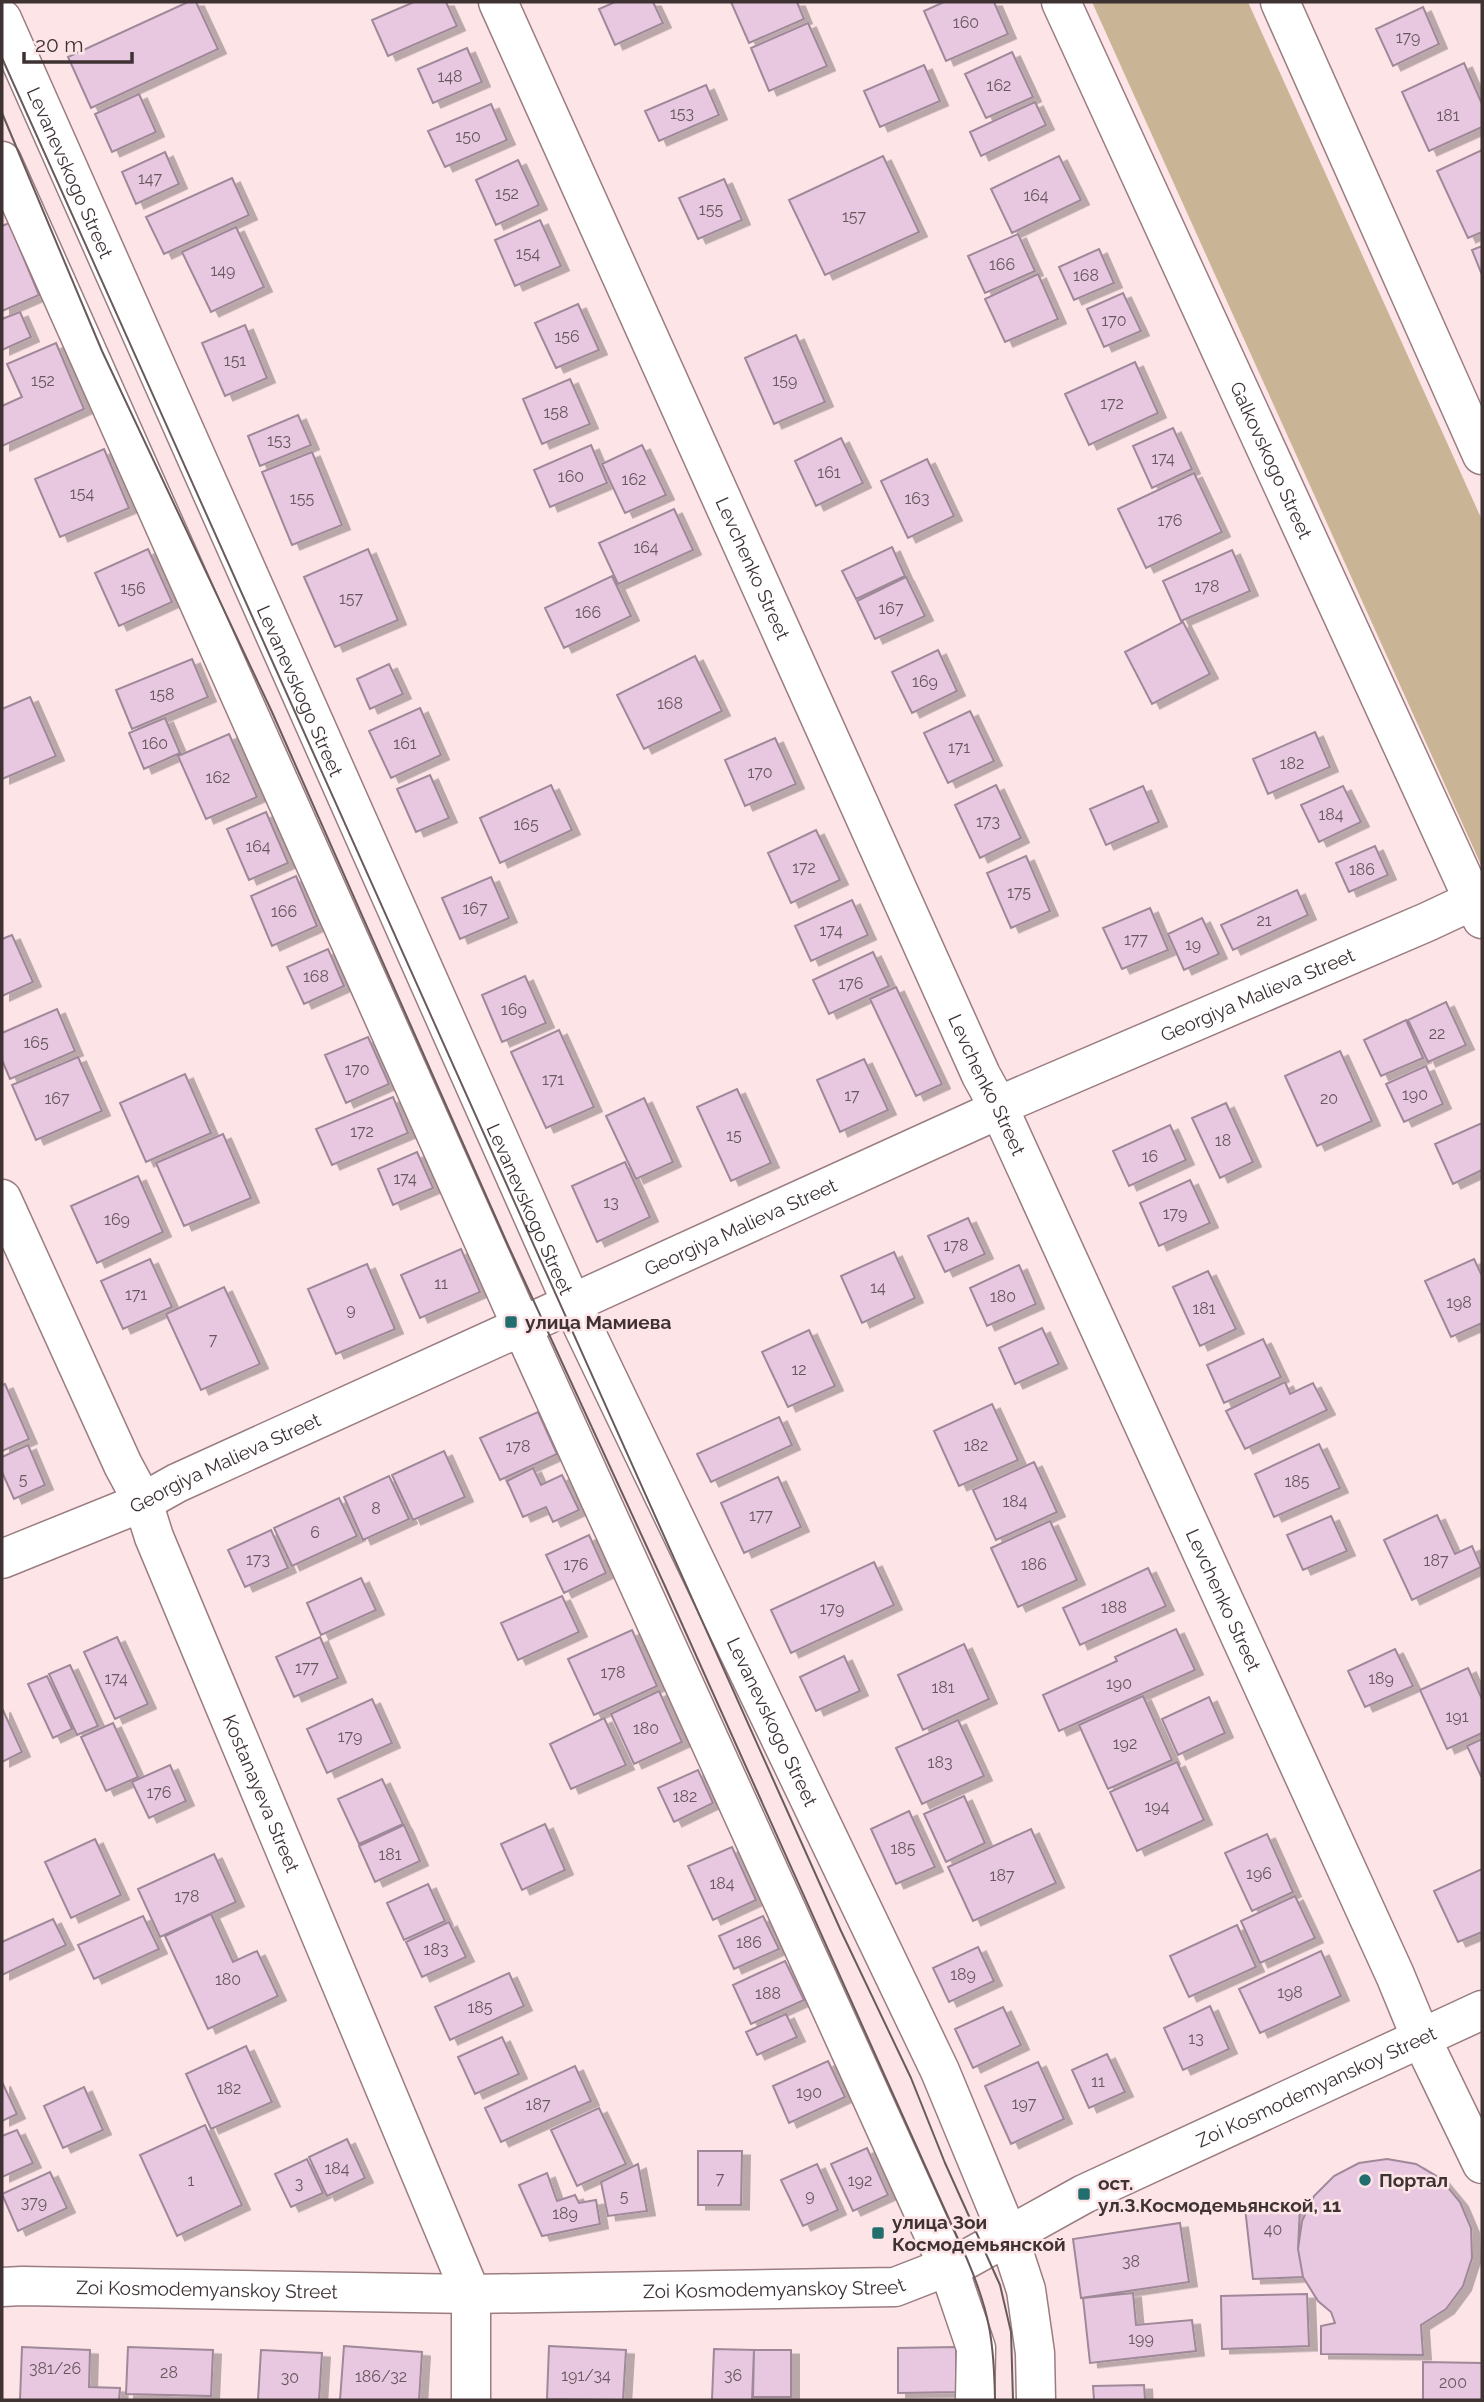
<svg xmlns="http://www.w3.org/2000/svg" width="1484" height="2402" font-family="Raleway,sans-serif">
  <defs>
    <filter id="shadow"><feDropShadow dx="8" dy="4.5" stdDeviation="0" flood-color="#0004"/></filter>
  </defs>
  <rect width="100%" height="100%" fill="#fde4e7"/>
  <!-- forest -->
  <path fill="#c9b596" d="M1092 2H1248L1482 520V867Z"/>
  <!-- building -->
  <path fill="#e8c8e1" stroke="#9f8999" stroke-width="2" filter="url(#shadow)" d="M188 2H196L218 49 91 108 68 57Z
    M414 2H446L457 26 388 56 372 20Z
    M615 2H653L663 23 615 45 599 9Z
    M731 2H797L804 19 749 43Z
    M944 2H994L1008 34 946 61 924 11Z
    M1423 7 1439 44 1393 66 1376 29Z
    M808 23 827 66 769 91 751 48Z
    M467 48 482 82 433 103 418 69Z
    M1012 52 1033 97 986 118 965 74Z
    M1464 63 1482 104V127L1429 151 1402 92Z
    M924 65 940 101 880 127 864 91Z
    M706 85 719 115 659 141 645 111Z
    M139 94 156 132 112 152 95 114Z
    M1035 102 1046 125 981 156 970 132Z
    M491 104 507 140 445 167 428 131Z
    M1482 150V232L1468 238 1437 171Z
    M165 152 179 184 136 204 122 172Z
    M883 156 919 232 825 275 789 200Z
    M1059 156 1081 200 1012 233 991 189Z
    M518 160 539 205 496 225 476 180Z
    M232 178 249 215 164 254 146 217Z
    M724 179 742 220 698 239 679 198Z
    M540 220 561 266 515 286 495 240Z
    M9 223 39 295 2 311V226Z
    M236 227 264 287 211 312 182 252Z
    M1018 234 1035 271 985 293 968 256Z
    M1482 246V275L1472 250Z
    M1099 249 1114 283 1074 300 1059 267Z
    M1038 274 1058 319 1005 342 985 299Z
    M1123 293 1141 331 1104 347 1087 309Z
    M578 304 599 350 556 368 535 323Z
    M20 312 31 337 2 350V319Z
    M245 325 267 378 225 396 202 343Z
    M796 335 825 402 774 424 745 358Z
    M56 343 84 409 2 446V406L22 397 7 364Z
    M1135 362 1158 413 1089 445 1065 394Z
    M570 379 590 424 542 444 523 399Z
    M298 415 311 445 260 466 248 436Z
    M1173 428 1192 469 1152 488 1133 446Z
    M841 438 863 483 816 506 795 461Z
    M591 445 607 483 550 507 534 470Z
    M642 445 666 495 625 513 602 464Z
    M104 449 129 508 60 537 35 479Z
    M312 452 342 525 292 545 262 472Z
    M927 459 954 516 908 538 881 481Z
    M1194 473 1222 532 1146 568 1118 509Z
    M674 509 693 550 618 584 599 543Z
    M892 547 905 576 856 599 842 571Z
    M148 549 172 602 119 626 95 573Z
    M368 549 398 620 335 647 304 577Z
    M1232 550 1250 591 1181 621 1163 581Z
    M612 576 631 616 564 648 545 608Z
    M906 577 925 616 875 639 857 601Z
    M1183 622 1210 674 1152 704 1125 652Z
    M938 650 957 691 912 713 892 672Z
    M695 656 722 711 644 749 617 695Z
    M192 659 208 697 132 729 116 690Z
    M389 664 403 694 370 709 357 679Z
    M30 697 56 756 2 779V709Z
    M420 708 441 755 391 778 369 731Z
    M970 711 994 761 948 783 924 733Z
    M165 718 180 753 144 769 129 733Z
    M1315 732 1330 767 1268 794 1253 759Z
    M229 734 257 797 206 819 178 756Z
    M775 738 796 784 745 806 725 760Z
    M430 775 449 818 416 832 397 789Z
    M551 785 572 830 500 863 480 818Z
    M996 785 1021 838 980 858 955 805Z
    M1143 786 1159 822 1106 845 1090 809Z
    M1343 786 1361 822 1319 842 1301 805Z
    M266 812 288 863 249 880 227 829Z
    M816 830 840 880 791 903 768 853Z
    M1375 846 1388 875 1349 892 1336 863Z
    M1026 856 1050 911 1011 928 987 873Z
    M296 876 317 926 272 946 251 896Z
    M491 877 509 918 460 939 442 898Z
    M1297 890 1308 915 1233 950 1221 925Z
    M852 900 868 935 811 961 795 926Z
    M1150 908 1168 950 1122 969 1103 928Z
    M1202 918 1219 954 1184 970 1168 934Z
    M12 935 33 982 2 996V939Z
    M328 949 344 986 304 1004 287 967Z
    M873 952 889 986 829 1014 813 980Z
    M525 976 546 1023 502 1042 482 995Z
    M896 987 942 1084 916 1096 870 999Z
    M1446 1002 1466 1045 1428 1062 1408 1020Z
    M57 1009 75 1051 10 1079 2 1060V1033Z
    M1406 1020 1423 1058 1381 1076 1364 1040Z
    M559 1030 594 1107 546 1128 511 1052Z
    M368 1037 389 1084 346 1103 325 1055Z
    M1340 1051 1372 1121 1317 1146 1285 1076Z
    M78 1057 102 1111 36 1140 12 1085Z
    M864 1059 888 1110 840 1132 817 1080Z
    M1426 1066 1443 1104 1404 1122 1386 1084Z
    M185 1074 211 1133 146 1162 120 1103Z
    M737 1089 771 1163 731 1181 697 1107Z
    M393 1097 408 1133 332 1165 316 1129Z
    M644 1098 673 1162 636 1179 606 1116Z
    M1226 1103 1253 1162 1220 1178 1192 1118Z
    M1482 1123V1170L1453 1184 1435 1144Z
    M1170 1125 1186 1160 1129 1186 1113 1151Z
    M223 1134 251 1198 184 1226 156 1163Z
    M417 1152 433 1188 393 1205 378 1169Z
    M625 1162 650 1217 597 1242 572 1186Z
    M138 1176 163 1232 97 1263 71 1206Z
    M1190 1180 1210 1223 1159 1246 1140 1203Z
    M968 1218 985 1254 945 1272 928 1236Z
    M461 1249 480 1292 420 1318 401 1275Z
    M894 1252 915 1298 862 1323 841 1276Z
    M150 1259 172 1307 123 1329 101 1281Z
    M1474 1259 1482 1276V1323L1451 1337 1425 1281Z
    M367 1264 395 1329 336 1354 308 1289Z
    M1019 1265 1036 1304 987 1326 970 1288Z
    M1208 1271 1236 1329 1200 1346 1173 1287Z
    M224 1287 260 1364 201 1390 166 1314Z
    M1042 1328 1059 1364 1015 1384 999 1348Z
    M809 1330 835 1386 788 1407 762 1352Z
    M1263 1339 1281 1377 1224 1403 1207 1365Z
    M1285 1382 1290 1394 1313 1383 1327 1410 1245 1449 1226 1411Z
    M5 1384 29 1439 2 1451V1385Z
    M992 1404 1018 1460 959 1486 934 1431Z
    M538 1412 557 1454 500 1480 480 1438Z
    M779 1417 792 1445 711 1482 697 1454Z
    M1319 1444 1340 1488 1274 1517 1255 1474Z
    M28 1445 45 1485 14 1499 2 1472V1457Z
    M444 1451 465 1497 413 1520 392 1475Z
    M1034 1462 1057 1512 996 1540 973 1490Z
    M533 1468 541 1485 562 1475 579 1510 553 1522 546 1507 523 1517 507 1481Z
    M389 1476 409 1519 363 1540 344 1497Z
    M778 1477 801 1527 744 1553 721 1503Z
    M339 1498 357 1536 292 1566 274 1528Z
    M1437 1515 1455 1554 1472 1546 1481 1567 1412 1600 1384 1540Z
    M1331 1516 1347 1551 1303 1570 1287 1535Z
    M1050 1521 1077 1580 1018 1607 991 1548Z
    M271 1530 288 1568 245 1587 228 1550Z
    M589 1535 606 1573 564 1593 546 1555Z
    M874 1562 894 1605 791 1653 771 1610Z
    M1148 1568 1166 1606 1080 1645 1063 1608Z
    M361 1578 376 1610 321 1635 307 1603Z
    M562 1596 579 1632 518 1660 501 1623Z
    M1176 1629 1195 1670 1059 1731 1043 1695 1117 1661 1115 1657Z
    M632 1630 657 1686 594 1715 568 1659Z
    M117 1637 148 1704 115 1719 84 1652Z
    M320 1637 338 1678 294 1697 276 1657Z
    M964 1644 989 1699 923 1730 898 1675Z
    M1395 1649 1413 1686 1365 1707 1348 1671Z
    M844 1656 860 1691 816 1711 800 1677Z
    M70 1665 98 1726 77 1735 49 1674Z
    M1468 1668 1482 1699V1733L1447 1749 1420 1690Z
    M47 1676 72 1729 53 1738 28 1684Z
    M659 1691 682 1742 634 1764 611 1714Z
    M1143 1696 1172 1760 1108 1789 1079 1725Z
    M1209 1697 1225 1733 1178 1755 1162 1719Z
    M372 1699 392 1743 327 1773 307 1729Z
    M2 1708 22 1752 2 1762Z
    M604 1718 626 1765 571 1789 550 1744Z
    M958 1720 984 1776 922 1804 896 1748Z
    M113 1723 138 1777 106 1791 81 1737Z
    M1482 1739V1776H1481L1467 1746Z
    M1177 1762 1204 1820 1137 1851 1110 1792Z
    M170 1765 186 1801 149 1818 132 1782Z
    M698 1770 713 1803 674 1822 658 1788Z
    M382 1779 403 1824 359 1844 338 1799Z
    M964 1796 985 1843 946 1862 924 1814Z
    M909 1811 935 1867 896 1884 871 1829Z
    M545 1824 565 1870 522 1890 501 1844Z
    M404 1825 420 1861 375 1882 359 1846Z
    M1031 1829 1056 1883 973 1921 948 1867Z
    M1267 1834 1293 1892 1252 1911 1225 1853Z
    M95 1839 121 1895 71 1918 45 1862Z
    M732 1847 756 1900 713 1920 688 1866Z
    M214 1854 236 1902 160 1937 138 1889Z
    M1482 1869V1932L1458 1942 1434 1891Z
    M428 1884 445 1921 404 1940 387 1903Z
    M1295 1896 1315 1938 1260 1963 1241 1921Z
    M211 1914 233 1962 257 1951 278 1996 208 2029 165 1936Z
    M143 1916 159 1949 94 1979 78 1945Z
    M763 1916 779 1949 734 1969 719 1936Z
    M53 1919 66 1945 2 1975V1942Z
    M449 1922 466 1957 422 1977 406 1942Z
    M1237 1925 1256 1967 1189 1997 1170 1956Z
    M978 1947 994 1981 949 2002 933 1968Z
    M1321 1951 1341 1996 1260 2033 1239 1989Z
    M785 1961 804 2000 751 2024 733 1985Z
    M509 1973 524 2006 450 2040 435 2007Z
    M1210 2006 1229 2049 1183 2070 1164 2028Z
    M1003 2007 1021 2045 973 2068 955 2029Z
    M786 2014 797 2037 757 2055 746 2032Z
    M502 2037 519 2074 475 2094 458 2057Z
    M246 2046 272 2102 211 2129 186 2074Z
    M1107 2054 1125 2092 1089 2108 1072 2070Z
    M828 2061 845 2097 789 2123 773 2086Z
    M1038 2062 1064 2119 1011 2144 985 2086Z
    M575 2066 591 2101 501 2142 485 2108Z
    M2 2082 17 2114 2 2121Z
    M84 2087 103 2130 63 2148 44 2106Z
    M599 2108 626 2164 577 2186 551 2130Z
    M205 2125 242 2205 177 2236 140 2155Z
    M17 2130 33 2163 2 2177V2136Z
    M347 2139 365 2178 327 2196 309 2157Z
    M867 2148 888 2195 853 2211 831 2164Z
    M698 2151H742L741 2205H698Z
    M307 2159 323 2193 291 2207 275 2174Z
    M1387 2159 1416 2164 1441 2179 1460 2202 1471 2228 1472 2258 1463 2286 1446 2309 1421 2325 1423 2355 1321 2354V2326L1335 2323 1331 2312 1318 2301 1303 2277 1298 2249 1302 2221 1314 2196 1334 2176 1359 2163Z
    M638 2164 647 2211 608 2216 601 2182Z
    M817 2164 838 2210 803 2226 781 2180Z
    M50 2172 67 2208 18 2231 2 2194Z
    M547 2173 557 2201 575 2195 579 2203 596 2200 600 2224 542 2236 519 2185Z
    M1300 2207 1298 2249 1303 2277 1253 2279 1245 2208Z
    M1180 2223 1189 2282 1081 2298 1073 2239Z
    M1133 2293 1136 2325 1192 2320 1196 2351 1090 2363 1083 2298Z
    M1307 2294 1309 2346 1222 2349 1221 2296Z
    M344 2346 422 2352 419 2400H340Z
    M549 2346 626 2350 623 2400 547 2399Z
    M22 2347 90 2350 89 2387 120 2388 119 2400H20Z
    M128 2347 213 2350 211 2396 126 2394Z
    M956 2347 957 2392 898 2393V2348Z
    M714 2349 754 2350 752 2400H712Z
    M261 2350 322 2353 319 2400H258Z
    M754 2350H791V2397H753Z
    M1423 2362 1482 2363V2400H1423Z
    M1144 2385 1145 2400H1094L1093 2386Z"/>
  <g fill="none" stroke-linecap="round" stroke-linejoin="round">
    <defs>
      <g id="street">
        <path id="s1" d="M498 2 981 1075 998 1106 1395 1975 1421 2038 1482 2164"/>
        <path id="s2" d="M1061 2 1482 919"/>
        <path d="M1280 2 1482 455"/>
        <path id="s3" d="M2 19 572 1304 940 2071 1008 2235 1026 2290 1035 2353 1036 2400"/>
        <path d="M2 161 521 1325 948 2266 976 2348 975 2400"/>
        <path id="s4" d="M2 1199 123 1465 143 1502 154 1537 471 2294V2400"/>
        <path id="s5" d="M2 1559 143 1502 177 1483 982 1117 998 1106 1427 922 1474 900 1482 899"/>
      </g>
      <g id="secondary">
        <path id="s6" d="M2 2287 22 2286 471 2294 895 2287 967 2259 1084 2194 1482 2010"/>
      </g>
    </defs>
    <!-- street casing -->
    <use href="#street" stroke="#9a7d81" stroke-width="41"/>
    <!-- secondary casing -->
    <use href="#secondary" stroke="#9a7d81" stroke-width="41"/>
    <!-- street -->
    <use href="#street" stroke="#fff" stroke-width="38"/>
    <!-- secondary -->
    <use href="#secondary" stroke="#fff" stroke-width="38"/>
    <!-- tram -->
    <path stroke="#695a5b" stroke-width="2" d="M2 58 841 1931 911 2078 945 2163 1000 2285 1011 2332 1013 2400
      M2 113 102 351 272 712 507 1243 664 1584 967 2259C990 2313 994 2342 995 2400"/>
  </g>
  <!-- markers -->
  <g fill="#226d6e" stroke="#fde4e7" stroke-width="2.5">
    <rect x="504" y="1315" width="14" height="14" rx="3.5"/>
    <circle cx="1365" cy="2180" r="7"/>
    <rect x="1077" y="2187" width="14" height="14" rx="3.5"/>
    <rect x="871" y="2226" width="14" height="14" rx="3.5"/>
  </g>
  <g text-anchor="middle" stroke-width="5" stroke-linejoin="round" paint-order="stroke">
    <!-- number labels -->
    <g font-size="16" fill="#68585e">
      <text x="966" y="28">160</text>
      <text x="1408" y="43">179</text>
      <text x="450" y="82">148</text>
      <text x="999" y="91">162</text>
      <text x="682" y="119">153</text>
      <text x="1448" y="121">181</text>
      <text x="468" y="142">150</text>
      <text x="150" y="184">147</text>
      <text x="507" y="199">152</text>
      <text x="1036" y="201">164</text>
      <text x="711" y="215">155</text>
      <text x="854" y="222">157</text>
      <text x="528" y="259">154</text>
      <text x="1002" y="270">166</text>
      <text x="223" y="276">149</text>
      <text x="1086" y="281">168</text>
      <text x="1114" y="326">170</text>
      <text x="567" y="342">156</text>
      <text x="235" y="366">151</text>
      <text x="43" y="386">152</text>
      <text x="785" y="386">159</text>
      <text x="1112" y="409">172</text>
      <text x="556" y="418">158</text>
      <text x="279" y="446">153</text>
      <text x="1163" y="464">174</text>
      <text x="829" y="478">161</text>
      <text x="571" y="482">160</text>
      <text x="634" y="485">162</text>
      <text x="82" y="499">154</text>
      <text x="302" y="504">155</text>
      <text x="917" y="504">163</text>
      <text x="1170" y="526">176</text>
      <text x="646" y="553">164</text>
      <text x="1207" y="592">178</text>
      <text x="133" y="594">156</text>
      <text x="351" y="604">157</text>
      <text x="891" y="614">167</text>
      <text x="588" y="618">166</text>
      <text x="925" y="687">169</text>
      <text x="162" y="700">158</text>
      <text x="670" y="709">168</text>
      <text x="155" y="749">160</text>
      <text x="405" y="749">161</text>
      <text x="959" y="753">171</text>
      <text x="1292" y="769">182</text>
      <text x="760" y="778">170</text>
      <text x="218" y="783">162</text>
      <text x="1331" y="820">184</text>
      <text x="988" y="827">173</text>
      <text x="526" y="830">165</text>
      <text x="258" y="852">164</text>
      <text x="804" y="873">172</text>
      <text x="1362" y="875">186</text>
      <text x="1019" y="898">175</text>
      <text x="475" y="914">167</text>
      <text x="284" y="917">166</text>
      <text x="1264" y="926">21</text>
      <text x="831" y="936">174</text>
      <text x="1136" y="945">177</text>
      <text x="1193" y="950">19</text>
      <text x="316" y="982">168</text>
      <text x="851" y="989">176</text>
      <text x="514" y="1015">169</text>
      <text x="1437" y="1039">22</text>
      <text x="36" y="1048">165</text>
      <text x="357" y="1075">170</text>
      <text x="553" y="1085">171</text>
      <text x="1415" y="1100">190</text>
      <text x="852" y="1101">17</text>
      <text x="57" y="1104">167</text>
      <text x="1329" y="1104">20</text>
      <text x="362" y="1137">172</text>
      <text x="734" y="1141">15</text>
      <text x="1223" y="1146">18</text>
      <text x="1150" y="1162">16</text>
      <text x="405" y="1184">174</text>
      <text x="611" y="1208">13</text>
      <text x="1175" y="1219">179</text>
      <text x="117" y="1225">169</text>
      <text x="956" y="1251">178</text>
      <text x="441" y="1289">11</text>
      <text x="878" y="1293">14</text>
      <text x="136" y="1300">171</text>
      <text x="1003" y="1302">180</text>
      <text x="1459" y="1308">198</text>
      <text x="1204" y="1314">181</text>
      <text x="351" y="1315">9</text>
      <text x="213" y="1345">7</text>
      <text x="799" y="1375">12</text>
      <text x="976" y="1451">182</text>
      <text x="518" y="1452">178</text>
      <text x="23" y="1485">5</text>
      <text x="1297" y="1487">185</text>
      <text x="1015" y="1507">184</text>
      <text x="376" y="1514">8</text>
      <text x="761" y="1521">177</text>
      <text x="315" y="1538">6</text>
      <text x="258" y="1565">173</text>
      <text x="1436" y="1566">187</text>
      <text x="576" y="1570">176</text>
      <text x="1034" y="1570">186</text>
      <text x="1114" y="1613">188</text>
      <text x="832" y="1614">179</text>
      <text x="307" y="1673">177</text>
      <text x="613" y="1678">178</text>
      <text x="116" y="1684">174</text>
      <text x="1381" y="1684">189</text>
      <text x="1119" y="1689">190</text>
      <text x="943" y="1693">181</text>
      <text x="1457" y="1722">191</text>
      <text x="646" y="1734">180</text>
      <text x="350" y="1742">179</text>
      <text x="1125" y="1749">192</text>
      <text x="940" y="1768">183</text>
      <text x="159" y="1798">176</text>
      <text x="685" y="1802">182</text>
      <text x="1157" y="1812">194</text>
      <text x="903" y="1854">185</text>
      <text x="390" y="1860">181</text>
      <text x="1259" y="1879">196</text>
      <text x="1002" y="1881">187</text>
      <text x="722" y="1889">184</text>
      <text x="187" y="1902">178</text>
      <text x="749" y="1948">186</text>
      <text x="436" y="1955">183</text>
      <text x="963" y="1980">189</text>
      <text x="228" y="1985">180</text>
      <text x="1290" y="1998">198</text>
      <text x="768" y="1999">188</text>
      <text x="480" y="2013">185</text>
      <text x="1196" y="2044">13</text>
      <text x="1098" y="2087">11</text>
      <text x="229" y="2094">182</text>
      <text x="809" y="2098">190</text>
      <text x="1024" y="2109">197</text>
      <text x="538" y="2110">187</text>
      <text x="337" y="2174">184</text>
      <text x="720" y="2184">7</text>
      <text x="191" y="2186">1</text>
      <text x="860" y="2186">192</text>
      <text x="299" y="2189">3</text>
      <text x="810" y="2201">9</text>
      <text x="624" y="2202">5</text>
      <text x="34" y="2208">379</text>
      <text x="565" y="2219">189</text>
      <text x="1273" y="2235">40</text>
      <text x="1131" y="2267">38</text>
      <text x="1141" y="2344">199</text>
      <text x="55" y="2374">381/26</text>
      <text x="169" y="2378">28</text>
      <text x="586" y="2381">191/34</text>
      <text x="733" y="2381">36</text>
      <text x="381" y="2382">186/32</text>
      <text x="290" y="2383">30</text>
      <text x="1453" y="2388">200</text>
    </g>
    <!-- street labels -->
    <g font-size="19" fill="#3e3233" stroke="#fde4e7">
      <text dy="7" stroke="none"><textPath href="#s3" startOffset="168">Levanevskogo Street</textPath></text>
      <text dy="7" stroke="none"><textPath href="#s2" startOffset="504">Galkovskogo Street</textPath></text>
      <text dy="7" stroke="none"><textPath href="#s1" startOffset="621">Levchenko Street</textPath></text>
      <text dy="7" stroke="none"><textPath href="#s3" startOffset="735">Levanevskogo Street</textPath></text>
      <text dy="7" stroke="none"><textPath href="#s5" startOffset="1377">Georgiya Malieva Street</textPath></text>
      <text dy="7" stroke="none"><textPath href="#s1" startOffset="1188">Levchenko Street</textPath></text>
      <text dy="7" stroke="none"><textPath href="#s3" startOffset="1302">Levanevskogo Street</textPath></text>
      <text dy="7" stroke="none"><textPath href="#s5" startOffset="810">Georgiya Malieva Street</textPath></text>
      <text dy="7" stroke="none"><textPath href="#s5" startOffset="243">Georgiya Malieva Street</textPath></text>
      <text dy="7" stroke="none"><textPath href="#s1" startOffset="1755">Levchenko Street</textPath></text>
      <text dy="7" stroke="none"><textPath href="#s3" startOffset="1869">Levanevskogo Street</textPath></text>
      <text dy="7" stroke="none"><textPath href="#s4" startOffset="649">Kostanayeva Street</textPath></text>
      <text dy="7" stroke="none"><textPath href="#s6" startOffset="1360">Zoi Kosmodemyanskoy Street</textPath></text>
      <text dy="7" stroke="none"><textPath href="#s6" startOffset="772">Zoi Kosmodemyanskoy Street</textPath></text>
      <text dy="7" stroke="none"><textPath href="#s6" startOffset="205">Zoi Kosmodemyanskoy Street</textPath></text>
    </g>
    <!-- poi labels -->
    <g font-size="19" font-weight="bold" fill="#3e3233" stroke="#fde4e7" text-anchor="start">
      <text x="525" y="1329">улица Мамиева</text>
      <text x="1379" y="2187">Портал</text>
      <text x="1098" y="2190">ост.<tspan x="1098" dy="22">ул.З.Космодемьянской, 11</tspan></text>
      <text x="892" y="2229">улица Зои<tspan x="892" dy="22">Космодемьянской</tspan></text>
    </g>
  </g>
  <!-- border -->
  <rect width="1484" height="2402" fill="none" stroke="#3e3233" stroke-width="7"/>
  <!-- scale -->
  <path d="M24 52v10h108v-10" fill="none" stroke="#3e3233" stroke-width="3.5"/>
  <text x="35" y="52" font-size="21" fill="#3e3233" stroke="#fde4e7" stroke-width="5" paint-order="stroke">20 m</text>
</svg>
